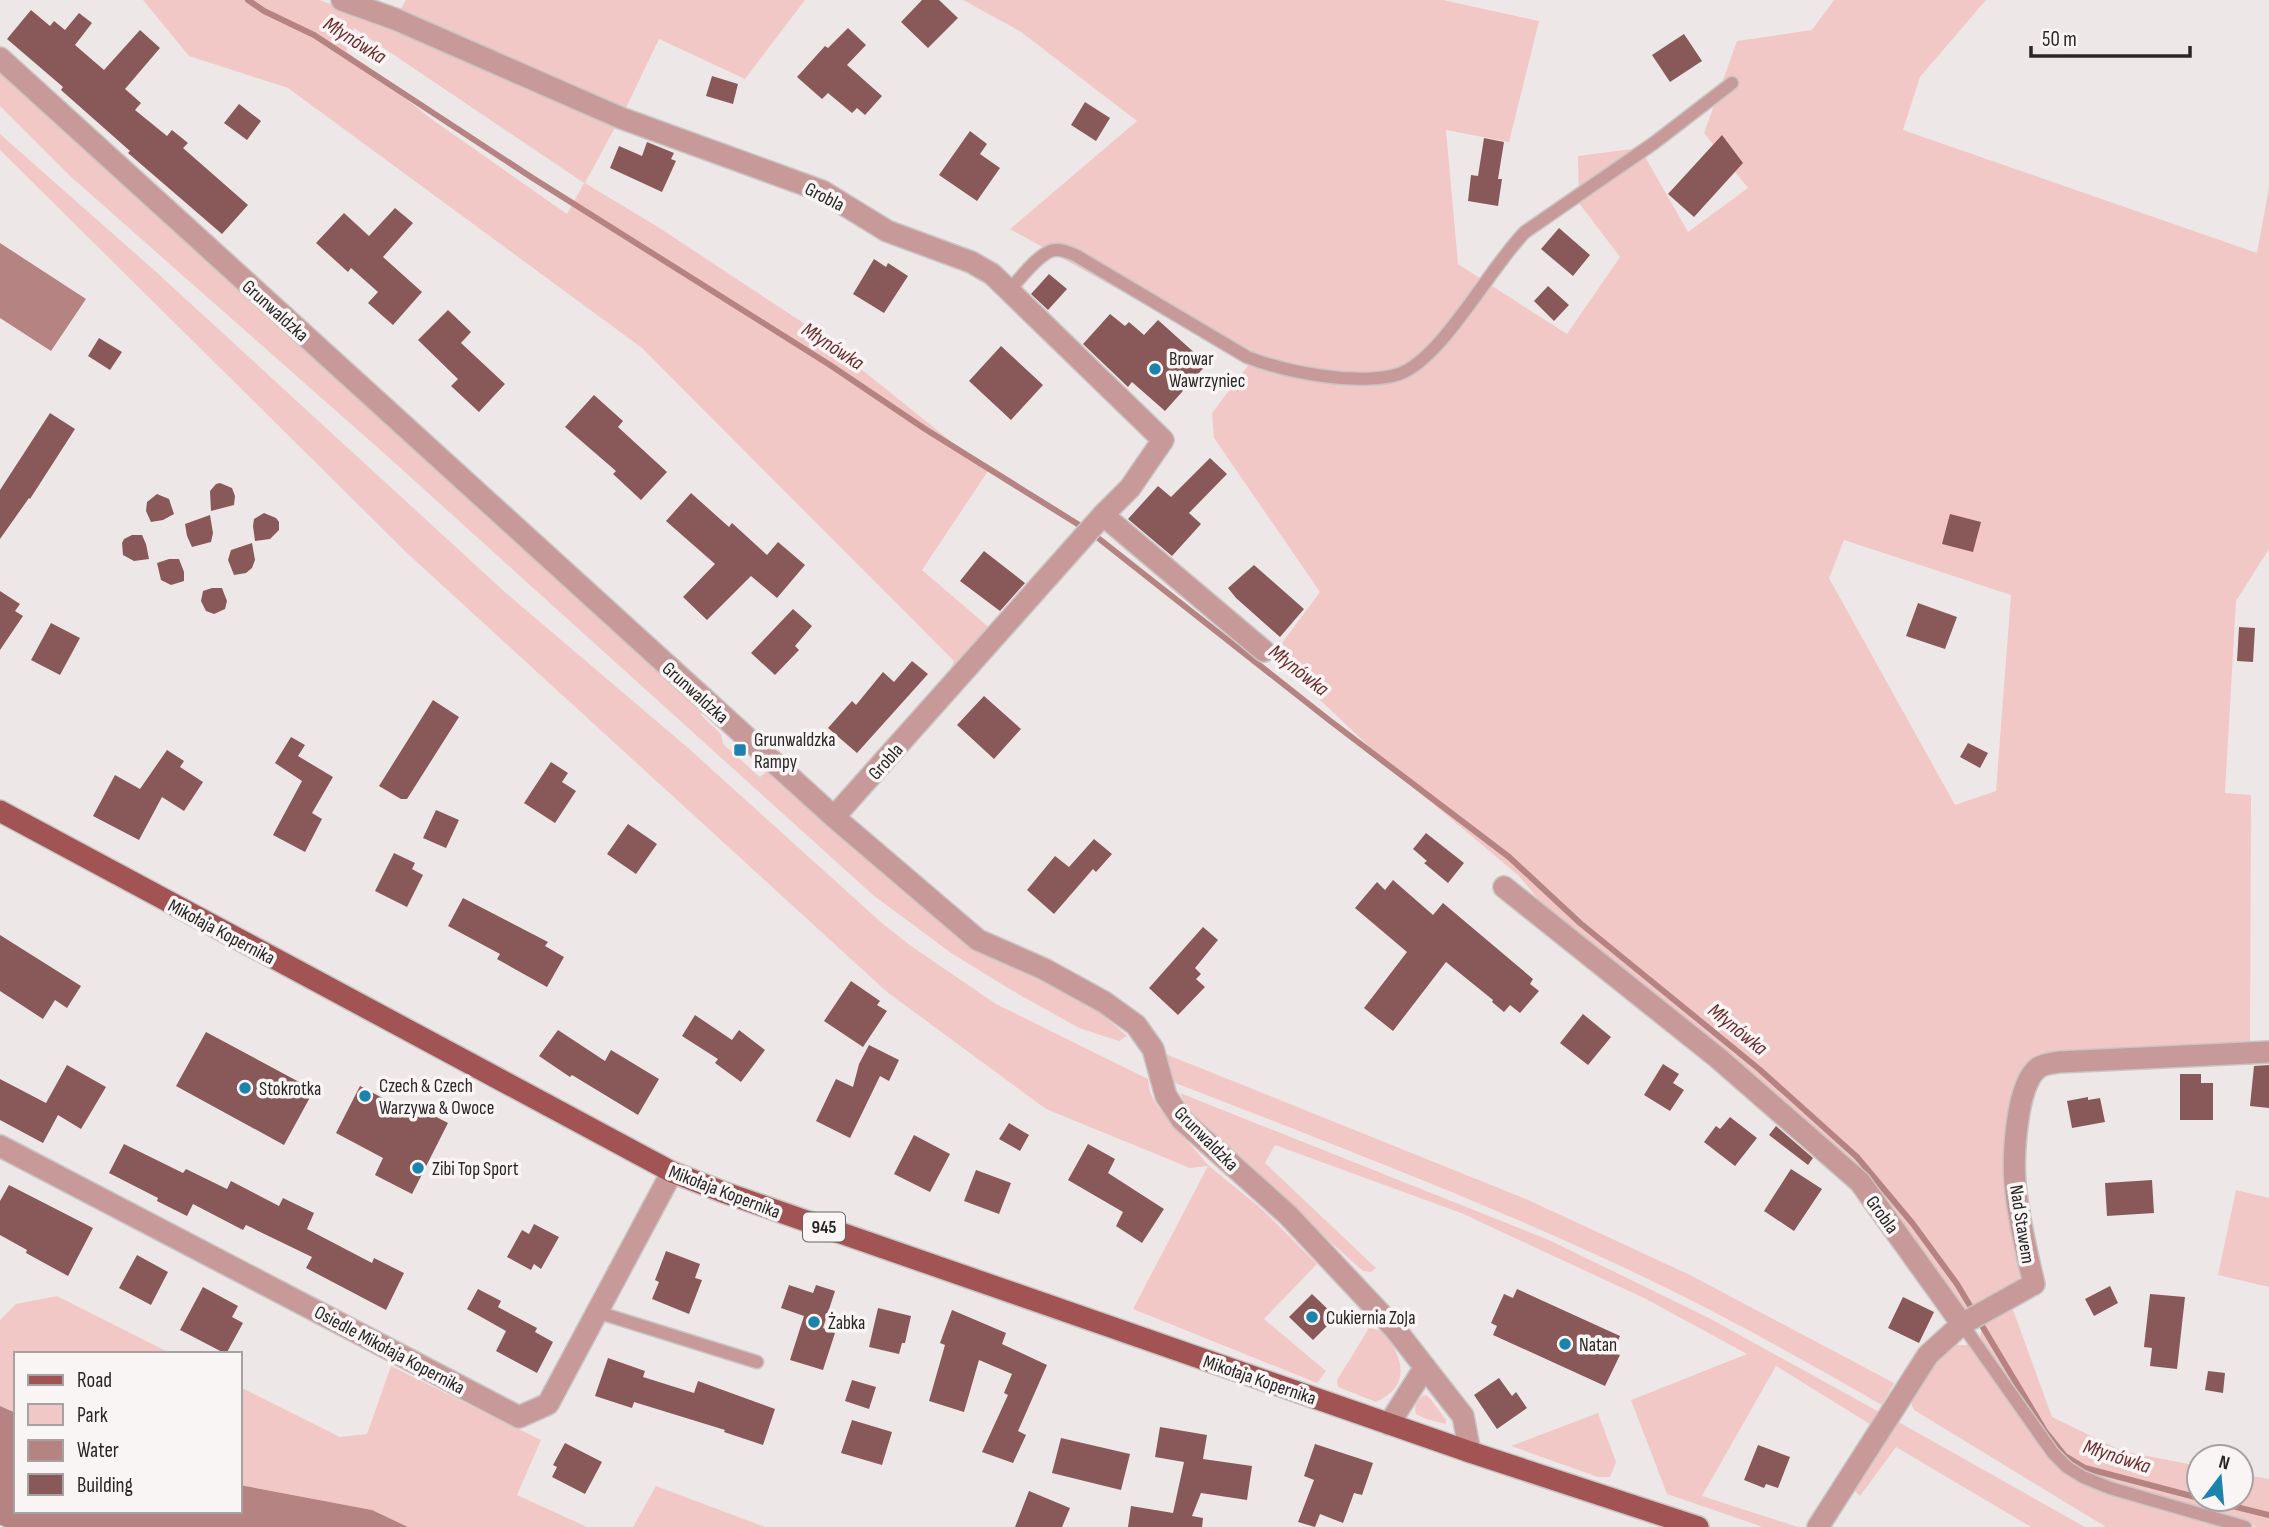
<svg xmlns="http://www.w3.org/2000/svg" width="2269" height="1527" font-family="'Sofia Sans Condensed',sans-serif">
  <rect width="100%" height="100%" fill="#ede8e7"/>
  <!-- green -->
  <path fill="#f2c8c6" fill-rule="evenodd" d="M143 0H320L619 120 585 183 658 227 805 324 988 471 922 570 998 635 933 708 954 661 642 348 288 88 189 56ZM354 28 584 183 567 214 430 118 346 51Z
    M406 0H805L745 79 659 39 621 118 395 19Z
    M963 0H1443L1539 21 1509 142 1446 130 1458 264 1567 334 1620 257 1579 203 1578 156 1640 148 1688 232 1748 188 1704 133 1737 41 1812 30 1834 0H1986L1920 77 1903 130 2257 253 2269 187V549L2236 601 2225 793 2251 795 2250 1053 2038 1067 2022 1096V1282L1967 1316 1866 1184 1548 911 1519 876 1400 776 1273 655 1320 592 1214 438 1212 413 1250 363 1010 229 1137 121 1021 32ZM1844 540 2011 595 1996 791 1955 805 1829 578Z
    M0 73 90 151 705 709 701 715 721 734 723 744 760 777 770 768 886 877 964 940 976 949 1076 998 1104 1016 1127 1036 1119 1041 1079 1028 1013 991 951 953 873 895 386 455 70 176 0 106Z
    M0 134 154 270 507 594 687 747 883 924 911 946 996 1004 1148 1079 1150 1093 1158 1107 1209 1166 1263 1210 1317 1264 1264 1319 1326 1371 1317 1383 1133 1309 1208 1166 1190 1168 1046 1109 887 992 408 554 0 150Z
    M1153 1049 1526 1199 1690 1275 1894 1383 1882 1405C1798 1357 1713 1309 1625 1268 1473 1197 1316 1138 1160 1077Z
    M1180 1093 1549 1240 1709 1318 1881 1413 1873 1426 1776 1366 1702 1496 1798 1527H1763L1667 1494 1631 1400 1747 1354 1646 1299 1461 1213 1275 1145 1265 1163 1376 1268 1371 1272 1363 1271 1196 1123Z
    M2236 1190 2269 1198V1287L2218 1275Z
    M57 1296 172 1354H16V1413L0 1406V1320L16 1304Z
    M2012 1307 2052 1417 2122 1451 2199 1466V1499H2241V1474L2269 1479V1527H2258L2108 1484 2082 1473 2054 1450 1980 1341 1982 1323Z
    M1369 1328 1384 1331C1403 1359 1412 1385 1376 1402L1338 1387 1337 1380Z
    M1954 1345H1970L2057 1464 2229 1527H2106L1914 1410 1910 1401 1936 1356Z
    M391 1366 541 1440 517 1495 587 1527H408L372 1510 240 1485V1387L340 1437 367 1434Z
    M1425 1395 1429 1397 1446 1420V1424L1426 1419 1416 1414C1413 1407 1418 1398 1425 1395Z
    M1598 1413 1616 1462 1610 1477H1598L1511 1446Z
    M1895 1420 2085 1527H2031L1896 1447 1860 1496 1852 1488Z
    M656 1486 765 1527H633Z"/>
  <!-- water -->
  <path fill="#b58382" d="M0 243 86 299 51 351 0 318Z
    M0 1406 16 1413V1511H240V1485L372 1510 408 1527H5L0 1525Z"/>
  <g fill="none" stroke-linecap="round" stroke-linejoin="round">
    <!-- stream -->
    <path stroke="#b58382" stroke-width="6" d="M248 0 264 11 314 35 531 177 830 365 925 429 1084 528
      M1093 534 1329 720 1509 857 1580 923 1759 1069 1857 1157 1913 1224 1957 1284 2045 1431 2065 1456 2085 1468 2199 1498
      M2204 1499 2269 1515"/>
  </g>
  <!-- building -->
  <path fill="#885958" d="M922 0H939L958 18 928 48 901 22Z
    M31 10 50 26 54 21 65 30 79 13 92 23 75 45 104 70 140 30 160 48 125 89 141 103 135 110 167 136 172 130 188 143 183 148 248 205 222 234 128 153 130 151 61 90 63 87 7 39Z
    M848 28 866 45 847 65 882 96 865 115 857 108 852 113 828 93 822 99 797 77 825 46 828 48Z
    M1684 34 1702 61 1670 82 1652 55Z
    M712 76 738 84 733 104 706 96Z
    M1085 102 1110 118 1096 141 1071 125Z
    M239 104 261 121 247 140 224 123Z
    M970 131 987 144 980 154 1000 168 977 201 939 175Z
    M1722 135 1743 163 1694 217 1668 194Z
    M1484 138 1504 142 1498 179H1502L1498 206 1468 201 1471 175 1478 176Z
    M647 142 674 153 671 159 676 161 662 192 610 168 619 146 642 156Z
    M395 208 413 223 383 257 422 292 393 325 368 303 378 292 351 268 348 272 316 243 344 213 369 236Z
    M1559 228 1590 255 1573 276 1541 249Z
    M874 259 886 267 888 263 908 276 884 313 853 294Z
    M1049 274 1067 289 1048 310 1031 294Z
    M1548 286 1569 305 1554 321 1534 301Z
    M448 310 471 332 461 343 505 384 479 412 451 386 458 379 418 340Z
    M1110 314 1125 326 1129 322 1144 335 1158 320 1207 364 1165 411 1132 382 1128 387 1083 344Z
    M99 338 122 352 110 370 88 356Z
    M1001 346 1043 385 1011 420 969 381Z
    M594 395 623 421 618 427 667 472 641 500 613 474 616 471 565 427Z
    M50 413 75 429 30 499 29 498 0 539V490Z
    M1210 458 1227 474 1189 513 1201 524 1172 556 1128 519 1158 486 1171 497Z
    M220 483 232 488 235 496 234 505 211 511 210 491 216 484Z
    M691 493 729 527 732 523 767 555 778 542 805 565 777 598 751 576 707 620 683 597 715 564 666 521Z
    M157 494 169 499 174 514 163 520 151 522 146 511 147 502Z
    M264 513 276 518 279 522V530L270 539 255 541 253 526 254 519Z
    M1950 514 1981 522 1973 552 1942 544Z
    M210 515 213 533 211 542 192 547 187 536 185 524Z
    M132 535H142L146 544 149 559 134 561 123 555 122 543 124 539Z
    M252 543 255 560 252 568 246 573 234 575 228 560 231 550Z
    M984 551 1025 583 1000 611 960 581Z
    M169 559H179L184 572V581L171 585 161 580 157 563Z
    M1254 565 1304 609 1280 637 1236 598 1228 588Z
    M212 588H222L227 601 225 609 214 614 206 611 201 601 203 591Z
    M0 591 20 604 15 611 23 616 0 650Z
    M1918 603 1957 617 1945 649 1906 636Z
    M793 609 812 626 795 646 799 650 775 675 751 653Z
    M51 623 80 638 60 675 31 660Z
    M2239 627 2255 628 2253 662 2237 661Z
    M912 661 928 674 857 753 828 728 852 701 856 705 883 672 894 682Z
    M984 696 1021 729 994 759 957 725Z
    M433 700 459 717 407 799H401L379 786Z
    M291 737 305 745 298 756 333 777 312 813 322 819 305 852 273 835 302 781 275 763Z
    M1968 743 1988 753 1980 768 1960 757Z
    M167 750 184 761 180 767 203 782 184 811 162 797 139 840 93 816 115 775 140 789Z
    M551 762 568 773 562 782 576 791 555 823 524 803Z
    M436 810 459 820 446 848 423 838Z
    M628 824 657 844 636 874 607 854Z
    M1426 833 1464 863 1448 883 1424 863 1427 861 1413 849Z
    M1094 839 1112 854 1096 872 1093 869 1054 914 1027 890 1055 856 1069 867Z
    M394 853 415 863 412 869 423 875 407 907 375 891Z
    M1393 880 1433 915 1443 903 1533 979 1530 984 1539 991 1520 1013 1510 1005 1504 1012 1492 1002 1493 1000 1446 962 1393 1031 1364 1008 1407 952 1355 908 1377 882 1385 890Z
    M463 898 548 942 545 946 564 957 547 987 497 959 500 954 448 926Z
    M1203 927 1218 940 1195 968 1201 974 1196 979 1205 987 1178 1015 1149 988Z
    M0 935 81 986 67 1008 55 1000 43 1019 0 991Z
    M851 981 880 1001 877 1005 887 1011 863 1047 824 1021Z
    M1583 1014 1611 1037 1588 1065 1560 1043Z
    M695 1015 732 1040 739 1030 765 1050 741 1082 715 1063 718 1059 682 1036Z
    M558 1030 605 1061 611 1050 659 1079 638 1115 572 1075 570 1077 539 1056Z
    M206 1032 314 1090 284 1145 176 1086Z
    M869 1045 899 1060 889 1081 880 1076 850 1138 816 1121 836 1079 853 1087 859 1064Z
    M1663 1064 1679 1074 1673 1083 1684 1090 1670 1111 1644 1095Z
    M67 1065 106 1087 81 1129 58 1115 43 1143 0 1120V1079L46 1103Z
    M2269 1065V1108L2250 1106 2254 1066Z
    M2180 1074H2201V1083H2213V1120H2180Z
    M360 1086 407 1111 411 1104 448 1123 412 1194 375 1175 383 1158 336 1133Z
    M2088 1097V1100L2100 1098 2105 1122 2072 1128 2067 1101Z
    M1730 1117 1757 1138 1735 1166 1704 1142 1716 1126 1720 1129Z
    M1009 1123 1029 1135 1020 1151 999 1139Z
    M1776 1126 1813 1158 1808 1165 1769 1135Z
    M914 1135 950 1154 930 1192 894 1174Z
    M124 1144 183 1173 186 1169 227 1189 231 1181 279 1206 283 1198 314 1213 307 1229 372 1263 374 1258 404 1273 386 1310 306 1268 312 1257 246 1225 243 1230 193 1204 187 1216 157 1201 158 1198 109 1173Z
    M1088 1144 1115 1159 1108 1173 1164 1209 1142 1243 1116 1226 1123 1212 1068 1180Z
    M1791 1169 1822 1189 1794 1231 1764 1211Z
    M976 1170 1011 1183 999 1214 964 1201Z
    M2152 1180 2154 1213 2107 1216 2105 1183Z
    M9 1185 93 1228 68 1276 26 1253 27 1250 0 1235V1201Z
    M534 1224 559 1237 541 1269 534 1264 531 1270 507 1257 522 1230 529 1234Z
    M666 1251 700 1264 695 1278 702 1280 689 1314 652 1299 659 1282 655 1280Z
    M137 1255 168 1272 151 1305 119 1288Z
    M789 1285 813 1293 816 1285 835 1291 823 1328 835 1333 823 1370 790 1360 804 1316 781 1308Z
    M2110 1286 2118 1303 2094 1316 2085 1299Z
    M203 1287 238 1306 232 1317 243 1323 226 1354 180 1330Z
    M478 1289 501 1301 498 1307 537 1328 535 1332 553 1342 537 1373 496 1351 506 1331 467 1309Z
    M1517 1289 1620 1336 1613 1353 1620 1355 1605 1386 1493 1335 1497 1326 1491 1323 1504 1294 1513 1298Z
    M1312 1294 1336 1317 1313 1340 1289 1317Z
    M2150 1294 2185 1297 2177 1369 2150 1366 2152 1348 2144 1347Z
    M1903 1297 1934 1312 1919 1343 1888 1328Z
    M878 1308 911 1316 905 1343H902L899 1354 869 1347Z
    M952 1310 1006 1333 1002 1344 1047 1365 1018 1431 1026 1435 1013 1463 982 1452 1008 1395 1004 1393 1012 1374 979 1360 964 1412 929 1401 945 1345 940 1343Z
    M608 1358 645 1371 643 1377 694 1393 698 1381 775 1409 763 1445 724 1432 725 1430 634 1402 632 1408 595 1396Z
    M2208 1371 2225 1373 2223 1393 2205 1390Z
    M1499 1378 1512 1396 1516 1392 1527 1408 1497 1429 1474 1395Z
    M852 1380 876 1387 869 1409 845 1401Z
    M852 1420 892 1432 882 1465 841 1453Z
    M1160 1427 1207 1435 1203 1459 1252 1466 1247 1500 1201 1493 1192 1516 1203 1518 1202 1527H1128L1131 1506 1173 1513 1184 1462 1155 1457Z
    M1061 1438 1130 1454 1121 1490 1052 1473Z
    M565 1443 602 1462 585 1494 552 1477 557 1467 553 1465Z
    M1315 1444 1373 1463 1362 1495 1354 1493 1343 1523 1320 1514 1315 1527 1298 1522 1314 1480 1304 1476Z
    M1758 1445 1790 1457 1778 1488 1766 1484 1764 1488 1744 1480Z
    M1029 1491 1070 1508 1062 1527H1015Z"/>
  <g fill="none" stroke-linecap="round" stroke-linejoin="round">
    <defs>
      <path id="lane" d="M1009 291C1019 280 1040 251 1055 250 1063 249 1070 253 1077 256L1247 357C1278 369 1307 375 1341 378 1360 379 1380 380 1399 374 1442 359 1490 267 1525 232L1654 143 1732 83
        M597 1312 757 1362
        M1962 1324 2053 1453 2067 1467 2083 1477 2110 1488 2245 1527"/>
      <path id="street" d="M342 0 395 19 621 118 822 191 887 231 971 262 992 274 1163 440 1130 488 1103 515 834 817
        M0 58 834 817 978 940 1044 969 1104 1002 1136 1025 1153 1049 1166 1096 1182 1120 1288 1215 1395 1329 1463 1416 1470 1452
        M1103 515 1264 651
        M1504 887 1718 1058 1860 1182 1962 1324
        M0 1146 519 1417 548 1404 672 1172
        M1389 1424 1425 1367
        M1818 1527 1928 1355 1962 1324 2034 1284C2026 1251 2018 1217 2015 1183 2013 1157 2016 1084 2038 1068 2043 1064 2053 1063 2059 1062L2269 1052"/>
      <path id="primary" d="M0 811 672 1172 723 1192 1470 1452 1698 1527"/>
    </defs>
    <!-- lane casing -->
    <use href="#lane" stroke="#cac5c4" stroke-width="15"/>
    <!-- street casing -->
    <use href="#street" stroke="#cac5c4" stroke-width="24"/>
    <!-- primary casing -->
    <use href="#primary" stroke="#cac5c4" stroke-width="24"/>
    <!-- lane -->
    <use href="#lane" stroke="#c79998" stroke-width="12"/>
    <!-- street -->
    <use href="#street" stroke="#c79998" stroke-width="21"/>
    <!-- primary -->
    <use href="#primary" stroke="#a25454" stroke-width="21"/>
  </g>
  <!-- markers -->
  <g fill="#1b83ac" stroke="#faf5f5" stroke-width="2.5">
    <circle cx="1155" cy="369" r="7"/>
    <rect x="733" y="743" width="14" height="14" rx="3.5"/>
    <circle cx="245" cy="1088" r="7"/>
    <circle cx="365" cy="1096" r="7"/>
    <circle cx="418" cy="1168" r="7"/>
    <circle cx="1312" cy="1317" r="7"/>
    <circle cx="814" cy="1322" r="7"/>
    <circle cx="1565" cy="1344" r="7"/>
  </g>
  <g text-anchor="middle" stroke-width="7" stroke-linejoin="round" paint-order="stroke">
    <!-- shield labels -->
    <rect fill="#faf5f5" stroke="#676464" stroke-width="2" x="803" y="1212.5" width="42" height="29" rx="5"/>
    <g font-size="18" font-weight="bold" fill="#282626">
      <text x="824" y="1233">945</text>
    </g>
    <!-- street labels -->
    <g font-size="19" fill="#282626" stroke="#faf5f5">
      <text transform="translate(825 196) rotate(27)" y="7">Grobla</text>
      <text transform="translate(276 310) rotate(42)" y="7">Grunwaldzka</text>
      <text transform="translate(696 692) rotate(42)" y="7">Grunwaldzka</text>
      <text transform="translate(885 761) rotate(-48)" y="7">Grobla</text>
      <text transform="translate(222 931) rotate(28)" y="7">Mikołaja Kopernika</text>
      <text transform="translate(1207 1138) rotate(45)" y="7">Grunwaldzka</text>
      <text transform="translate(725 1191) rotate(21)" y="7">Mikołaja Kopernika</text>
      <text transform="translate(1883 1214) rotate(54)" y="7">Grobla</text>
      <text transform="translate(2023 1224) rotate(81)" y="7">Nad Stawem</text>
      <text transform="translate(390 1349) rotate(28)" y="7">Osiedle Mikołaja Kopernika</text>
      <text transform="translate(1260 1379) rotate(19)" y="7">Mikołaja Kopernika</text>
    </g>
    <!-- poi labels -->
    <g font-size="19" fill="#282626" stroke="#faf5f5" text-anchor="start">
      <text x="1169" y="365">Browar<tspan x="1169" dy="22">Wawrzyniec</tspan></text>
      <text x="754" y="746">Grunwaldzka<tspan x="754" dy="22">Rampy</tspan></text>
      <text x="379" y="1092">Czech &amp; Czech<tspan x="379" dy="22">Warzywa &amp; Owoce</tspan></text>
      <text x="259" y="1095">Stokrotka</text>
      <text x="432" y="1175">Zibi Top Sport</text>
      <text x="1326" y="1324">Cukiernia ZoJa</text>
      <text x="828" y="1329">Żabka</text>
      <text x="1579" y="1351">Natan</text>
    </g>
    <!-- water labels -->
    <g font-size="21" font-style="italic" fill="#6c2c2e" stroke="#faf5f5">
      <text transform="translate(355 40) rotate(32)" y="7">Młynówka</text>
      <text transform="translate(833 346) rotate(33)" y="7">Młynówka</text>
      <text transform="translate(1299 670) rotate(38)" y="7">Młynówka</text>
      <text transform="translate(1738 1029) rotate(39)" y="7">Młynówka</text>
      <text transform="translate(2117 1456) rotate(18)" y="7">Młynówka</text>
    </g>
  </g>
  <!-- legend -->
  <rect x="14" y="1352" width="228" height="161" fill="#faf5f5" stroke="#a6a2a2" stroke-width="2"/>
  <rect x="28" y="1375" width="35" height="10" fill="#a25454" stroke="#a6a2a2" stroke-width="2"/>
  <text x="77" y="1387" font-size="21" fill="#282626">Road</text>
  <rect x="28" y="1404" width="35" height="21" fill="#f2c8c6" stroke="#a6a2a2" stroke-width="2"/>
  <text x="77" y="1422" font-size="21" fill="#282626">Park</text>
  <rect x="28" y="1440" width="35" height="21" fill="#b58382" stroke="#a6a2a2" stroke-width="2"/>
  <text x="77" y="1457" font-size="21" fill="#282626">Water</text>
  <rect x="28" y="1474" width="35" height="21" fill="#885958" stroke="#a6a2a2" stroke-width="2"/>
  <text x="77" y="1492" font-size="21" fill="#282626">Building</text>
  <!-- north arrow -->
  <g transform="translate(2220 1478) rotate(16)"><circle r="33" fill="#faf5f5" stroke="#a6a2a2" stroke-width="2"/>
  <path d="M0-5L12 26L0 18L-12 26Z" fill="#1b83ac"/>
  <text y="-10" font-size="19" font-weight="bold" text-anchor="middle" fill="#282626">N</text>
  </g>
  <!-- scale -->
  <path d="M2031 46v10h159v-10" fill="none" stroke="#282626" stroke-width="3.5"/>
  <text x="2042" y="46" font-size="21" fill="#282626" stroke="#faf5f5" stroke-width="5" paint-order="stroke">50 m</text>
</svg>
